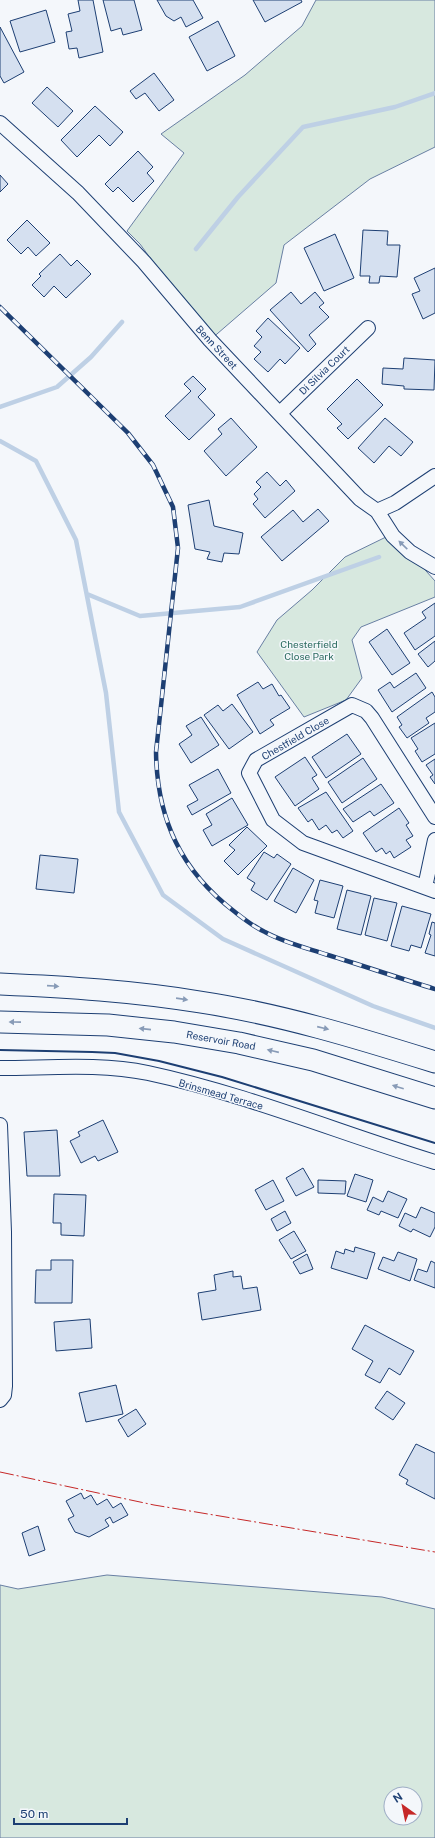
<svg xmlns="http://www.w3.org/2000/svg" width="435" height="1838" font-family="'Public Sans',sans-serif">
  <rect width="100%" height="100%" fill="#f4f7fb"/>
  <!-- green -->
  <path fill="#d7e8df" stroke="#687fa3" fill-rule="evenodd" d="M316 0H435V147L370 179 284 245 276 283 210 340 140 244 127 231 184 153 161 134 245 75 302 26Z
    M386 537 418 562 435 581V597L361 627 352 640 362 678 346 700 304 717 257 652 277 620 312 590 345 557Z
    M107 1575 382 1597 435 1609V1838H0V1585L18 1589ZM391 1794H415V1818H391Z"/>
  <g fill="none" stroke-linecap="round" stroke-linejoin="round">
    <!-- stream -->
    <path stroke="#bed0e5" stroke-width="4.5" d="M196 249 238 197 303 127 395 107 435 93
      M0 407 57 387 91 357 122 322
      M0 441 36 461 76 540 106 693 119 812 163 895 223 939 373 1006 435 1028
      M87 594 140 616 240 607 379 557"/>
  </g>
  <!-- building -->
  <path fill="#d5e0f0" stroke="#1d3f73" d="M78 0H93L103 52 79 58 77 48 69 49 66 32 72 31 68 14 80 11Z
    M103 0H134L142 30 123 35 121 28 111 31Z
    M157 0H193L203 18 186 27 181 17 174 21 166 16Z
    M253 0H301L302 2 265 22Z
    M46 10 55 42 20 52 10 21Z
    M218 21 235 56 207 71 189 37Z
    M0 27 24 72 4 83 0 76Z
    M154 73 174 100 159 111 145 93 136 99 130 91Z
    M47 87 73 111 58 127 32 103Z
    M95 106 123 132 110 146 99 135 77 157 61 140Z
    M138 151 153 167 147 173 154 181 133 202 118 187 113 192 105 184Z
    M0 175 8 184 0 192Z
    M27 220 50 243 36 256 28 247 21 254 7 240Z
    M363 230 388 231 387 245H400L397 277 380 276 379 283H369L370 276H360Z
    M335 234 354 278 324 291 304 248Z
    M60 254 71 266 77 260 91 274 66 298 54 286 44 297 32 285 41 276 39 274Z
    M435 268V313L423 319 412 294 420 291 414 278Z
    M291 292 301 304 315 292 324 303 319 307 329 317 309 335 316 344 308 352 270 310Z
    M268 318 300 348 285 364 280 359 268 372 254 359 261 352 254 346 262 337 256 331Z
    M404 358 435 360 434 390 404 389V386L382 384 383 368 403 369Z
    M193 376 206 389 198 397 215 415 189 440 165 416 191 391 184 384Z
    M357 379 383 405 348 439 337 428 342 424 327 409Z
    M231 418 257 447 226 476 204 451 222 434 218 429Z
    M385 418 413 442 401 456 389 446 374 463 358 448Z
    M267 472 280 486 286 480 295 491 265 518 253 504 258 499 254 494 261 487 256 482Z
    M209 500 214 526 243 533 239 554 224 553 222 562 207 559 210 552 195 549 188 505Z
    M318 509 329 521 282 561 261 537 293 510 303 522Z
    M435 603V636L415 650 404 633 426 618 422 612Z
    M387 629 410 663 392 675 369 642Z
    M435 641V661L428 667 418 654Z
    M416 673 426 688 392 712 378 690 390 682 394 688Z
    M258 682 263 689 272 684 279 696 281 695 290 708 270 720 274 725 260 734 237 695Z
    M432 692 435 697V712L426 718 429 723 407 738 399 727 402 725 397 717Z
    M232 704 253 732 229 749 204 715 218 705 223 711Z
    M201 717 219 745 191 763 179 744 192 735 186 726Z
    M435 723V754L422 762 415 751 418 749 411 738Z
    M347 734 361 754 326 778 312 757Z
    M305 757 317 775 312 778 319 789 295 806 275 777Z
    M363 758 377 779 342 803 328 782Z
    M435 759V784L430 777 433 775 426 765Z
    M218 769 231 793 192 815 187 806 198 800 189 785Z
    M381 784 394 803 374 816 370 811 353 822 343 809Z
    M326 792 353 831 343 838 337 830 332 833 326 825 319 830 312 819 308 822 298 808Z
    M232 798 248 825 212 846 203 830 212 825 206 814Z
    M399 808 409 823 406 825 413 836 406 840 411 847 394 858 390 851 386 854 382 848 376 852 363 833Z
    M247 827 267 846 238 875 224 861 235 850 229 845Z
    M264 852 274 858 277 854 291 864 267 900 251 890 255 883 247 878Z
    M40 855 78 859 74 893 36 889Z
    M293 868 314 880 296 913 274 901Z
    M320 880 343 886 334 918 315 913 318 901 314 900Z
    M347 890 371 896 361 935 337 929Z
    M374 898 397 903 387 941 365 935Z
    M402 906 431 914 421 948 411 945 409 951 391 946Z
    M432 922 435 923V956L425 953 431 935 429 934Z
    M103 1120 118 1152 98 1161 95 1156 81 1163 70 1141 80 1136 78 1132Z
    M57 1130 60 1176H27L24 1132Z
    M303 1168 314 1187 296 1196 286 1178Z
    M355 1174 373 1180 366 1202 347 1196Z
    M273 1180 284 1201 266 1210 255 1190Z
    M318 1180 346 1181 345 1194 318 1193Z
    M388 1191 407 1199 398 1218 381 1211 379 1215 367 1210 373 1197 383 1202Z
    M54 1194 86 1195 84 1236 61 1235V1223H53Z
    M421 1207 435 1213V1227L430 1237 413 1229 411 1232 399 1226 405 1213 416 1218Z
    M285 1211 291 1223 277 1231 271 1219Z
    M294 1231 306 1251 291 1259 279 1240Z
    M355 1247 375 1253 367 1279 331 1268 336 1251 344 1254 345 1249 354 1252Z
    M398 1252 417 1259 410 1281 378 1269 383 1257 394 1261Z
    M307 1254 313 1269 300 1274 293 1262Z
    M51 1260H73L72 1303H35L36 1270H51Z
    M431 1261 435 1263V1288L414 1280 418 1269 427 1272Z
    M233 1271V1277L241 1276 243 1289 257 1287 261 1310 202 1320 198 1293 216 1290 214 1275Z
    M90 1319 92 1348 56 1351 54 1322Z
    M365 1325 414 1351 400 1375 389 1368 380 1383 365 1375 373 1361 352 1349Z
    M116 1385 123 1414 86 1422 79 1393Z
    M387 1391 405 1403 393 1420 375 1408Z
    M136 1409 146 1424 128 1437 118 1420Z
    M416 1444 435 1453V1499L406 1484 408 1480 399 1475Z
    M81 1493 84 1499 91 1495 97 1505 107 1499 113 1508 121 1503 128 1515 113 1523 110 1517 105 1520 109 1526 89 1537 75 1532 68 1519 74 1516 66 1501Z
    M38 1526 45 1550 29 1556 22 1533Z"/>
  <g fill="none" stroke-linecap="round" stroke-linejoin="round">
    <defs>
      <path id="street" d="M0 123 78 193 144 262 210 340 360 499 377 511 393 536 410 552 435 567
        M280 413 368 328
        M377 511 395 503 435 476
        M435 817 372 718 366 711 352 705 256 760 249 773 273 820 303 843 435 891
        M425 887 435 840
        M0 1068C49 1068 100 1063 148 1073 246 1094 340 1133 435 1162
        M0 1125 4 1232 5 1386 4 1395 0 1400"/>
      <path id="primary" d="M0 984C67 987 133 991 200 1002 280 1014 358 1038 435 1062
        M0 1022 108 1025 174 1032 239 1043 313 1060 435 1098"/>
    </defs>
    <!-- street casing -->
    <use href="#street" stroke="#1d3f73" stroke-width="16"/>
    <!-- primary casing -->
    <use href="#primary" stroke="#1d3f73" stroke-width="23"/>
    <!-- street -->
    <use href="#street" stroke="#f4f7fb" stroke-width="14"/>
    <!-- primary -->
    <use href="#primary" stroke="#f4f7fb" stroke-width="21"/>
    <defs>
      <path id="rail" d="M0 307 128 433 153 465 173 507 178 548 156 752C157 819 181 871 235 912 244 919 254 927 265 932 285 943 307 948 328 955 364 966 399 978 435 989"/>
    </defs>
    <!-- rail casing -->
    <use href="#rail" stroke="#1d3f73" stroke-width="4.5"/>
    <!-- rail -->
    <use href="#rail" stroke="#f4f7fb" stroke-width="3" stroke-dasharray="9" stroke-linecap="butt"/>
    <!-- wall -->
    <path stroke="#1d3f73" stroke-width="2" d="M0 1050 92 1052 115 1053 159 1061 222 1077 435 1143"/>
    <!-- power -->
    <path stroke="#c62828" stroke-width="1" stroke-dasharray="14 3 2 3" stroke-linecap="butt" d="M0 1472 154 1505 435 1552"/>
  </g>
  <!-- one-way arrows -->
  <defs><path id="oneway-solid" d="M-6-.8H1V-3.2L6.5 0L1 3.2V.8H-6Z"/></defs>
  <g fill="#889bb7">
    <use href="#oneway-solid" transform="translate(403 545) rotate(-136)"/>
    <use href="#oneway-solid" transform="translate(53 986) rotate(4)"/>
    <use href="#oneway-solid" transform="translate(182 999) rotate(8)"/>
    <use href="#oneway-solid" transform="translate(15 1022) rotate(-179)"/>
    <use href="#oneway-solid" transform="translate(323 1028) rotate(13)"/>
    <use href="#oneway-solid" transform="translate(145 1029) rotate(-174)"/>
    <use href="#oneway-solid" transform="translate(273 1051) rotate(-167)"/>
    <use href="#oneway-solid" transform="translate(398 1087) rotate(-163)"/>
  </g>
  <g text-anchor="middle" stroke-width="3" stroke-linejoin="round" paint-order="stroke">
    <!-- street labels -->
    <g font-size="10" fill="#1d3f73" stroke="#f4f7fb">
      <text transform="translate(217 347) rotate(47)" y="4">Benn Street</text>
      <text transform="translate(324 370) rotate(-44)" y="4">Di Silvia Court</text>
      <text transform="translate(295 738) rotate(-30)" y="4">Chestfield Close</text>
      <text transform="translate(221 1040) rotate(10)" y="4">Reservoir Road</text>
      <text transform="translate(221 1094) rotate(16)" y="4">Brinsmead Terrace</text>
    </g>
    <!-- park labels -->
    <g font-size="10" fill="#2c6c60" stroke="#f4f7fb">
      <text x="309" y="648">Chesterfield<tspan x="309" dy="12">Close Park</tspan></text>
    </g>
  </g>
  <!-- north arrow -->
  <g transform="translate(403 1806) rotate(327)"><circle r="19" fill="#f4f7fb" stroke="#9eadc5"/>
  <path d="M0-3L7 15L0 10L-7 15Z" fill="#c62828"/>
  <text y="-6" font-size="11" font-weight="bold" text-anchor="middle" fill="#1d3f73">N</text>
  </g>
  <!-- scale -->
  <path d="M14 1818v6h113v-6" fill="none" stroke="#1d3f73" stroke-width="2"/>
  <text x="20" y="1818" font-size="12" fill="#1d3f73" stroke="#f4f7fb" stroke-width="3" paint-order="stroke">50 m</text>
</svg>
